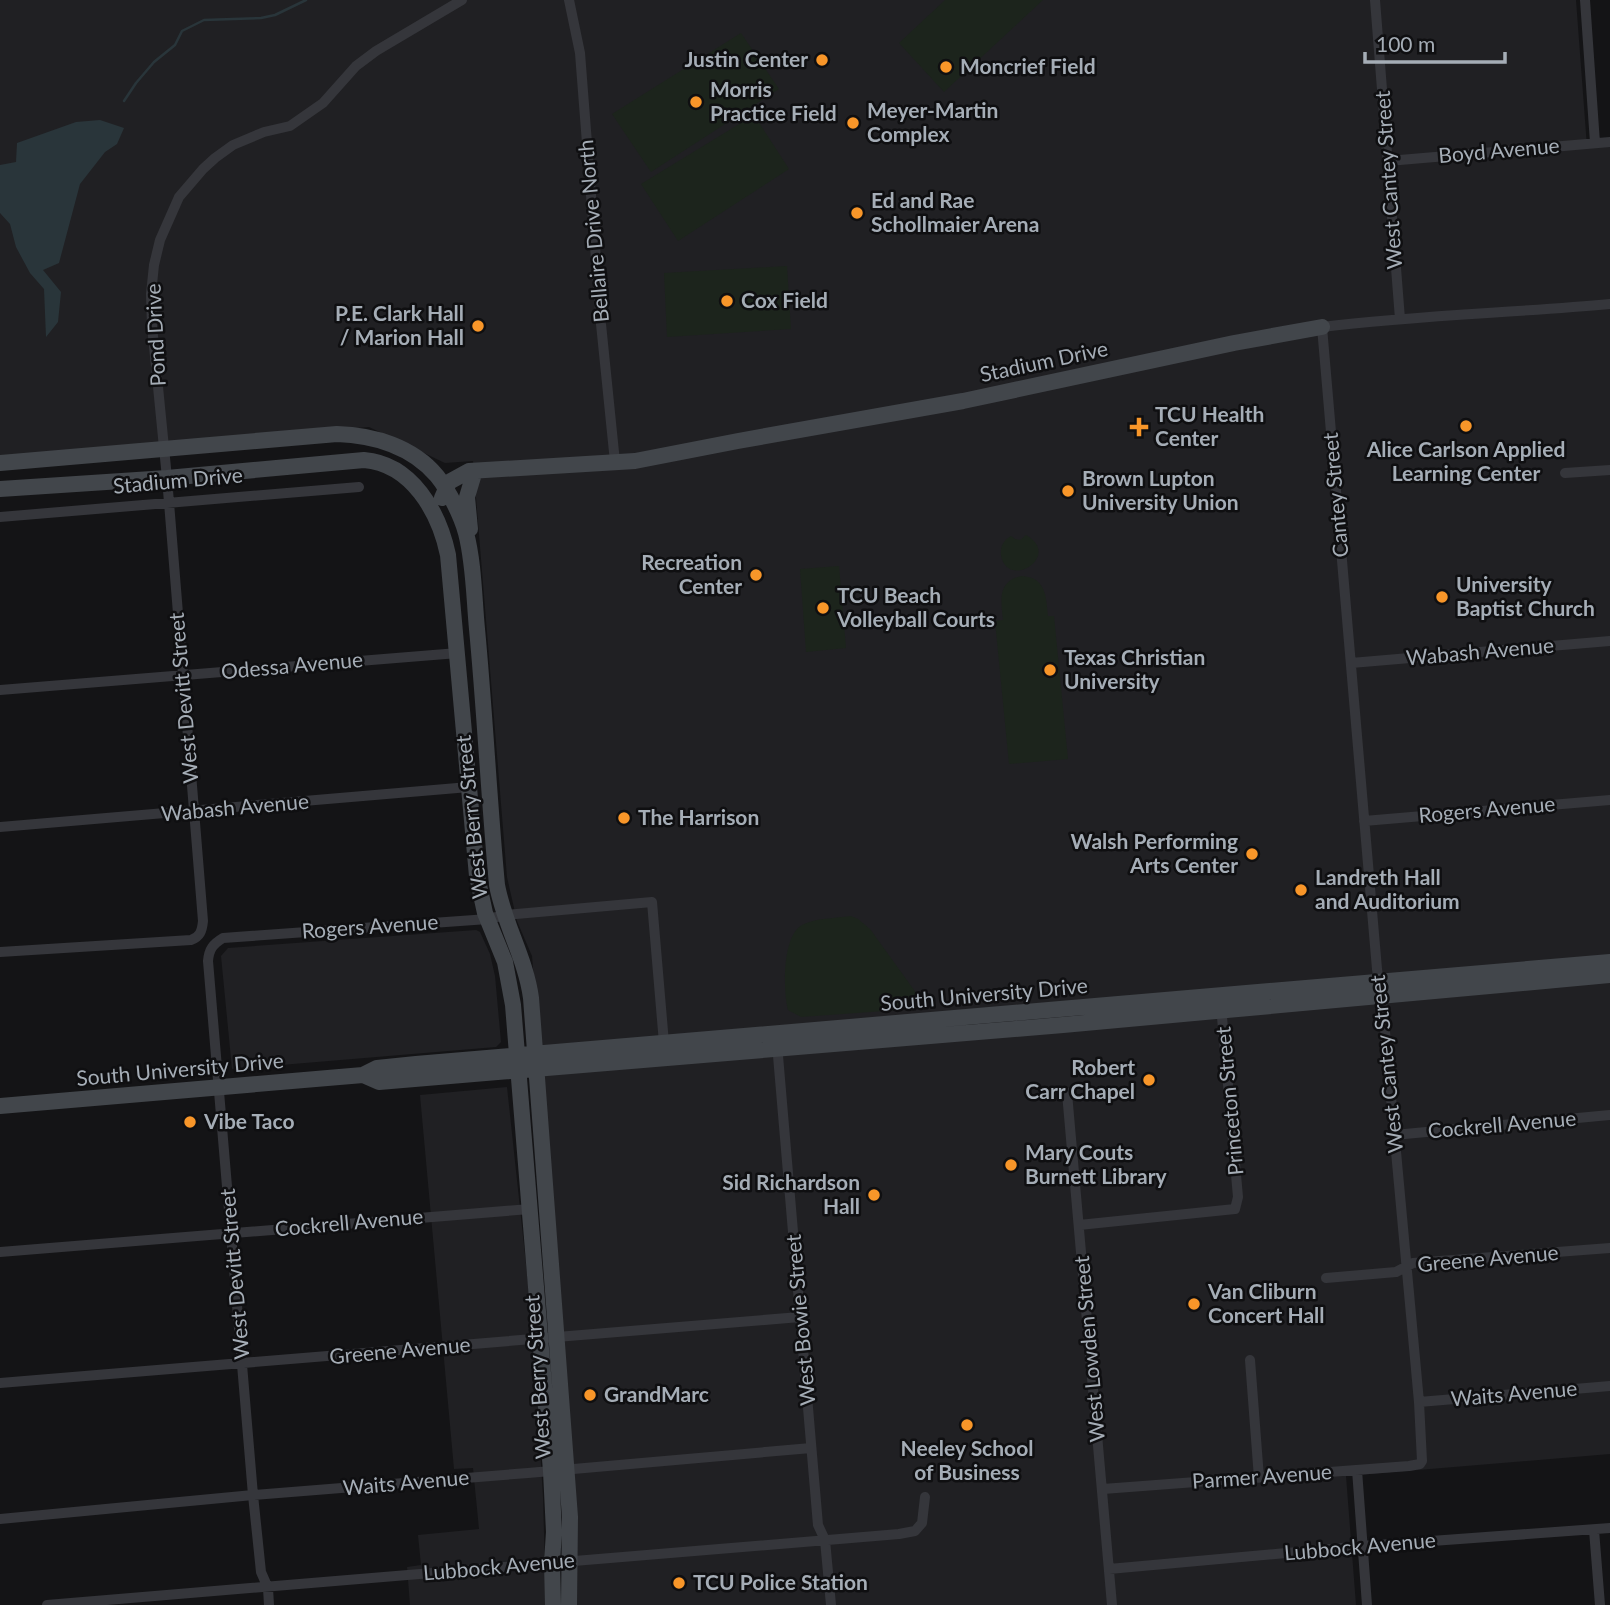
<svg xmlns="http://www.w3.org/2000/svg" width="1610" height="1605" font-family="Lato,sans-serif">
  <rect width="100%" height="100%" fill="#141416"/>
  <!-- built -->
  <path fill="#202023" d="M0 0H1576L1587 147 1610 145V1454L1346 1476 1356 1605H576L542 1075 532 956 517 921 507 877 473 461 445 463 369 427 0 457Z
    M476 930 480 932 490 954 495 976 501 1042 496 1047 232 1069 221 956 228 948Z
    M507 1087 532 1320 543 1497 546 1605H410L407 1567 421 1565 418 1535 479 1529 473 1468 454 1469 420 1095Z"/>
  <!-- green -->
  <path fill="#1c241c" d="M945 0H1043L944 92 899 43Z
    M741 33 779 89 651 172 612 114Z
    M754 115 789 169 678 241 641 184Z
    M787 266 791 329 667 337 664 273Z
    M1026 535C1063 556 1007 591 1001 555 1000 546 1004 540 1011 536L1015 539 1020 540Z
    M839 566 846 648 806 652 800 569Z
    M1021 576C1046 577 1046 596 1048 616H1054L1068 759 1009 764 995 621 1003 620C1001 600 997 582 1021 576Z
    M851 916 858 919 870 929 927 1008 801 1017 788 1010C783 991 782 936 802 925 815 918 836 918 851 916Z"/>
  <!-- water -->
  <path fill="#29353a" d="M100 120 124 128 117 144 105 152 80 184 59 263 43 270 61 292 58 322 46 337 44 289 30 273 16 247 10 224 0 213V165L16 162 17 143 76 122Z"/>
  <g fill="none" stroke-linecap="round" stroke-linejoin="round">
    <!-- stream -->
    <path stroke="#29353a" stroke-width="2.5" d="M124 101 136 83 154 62 175 45 182 31 204 20 261 18 275 15 306 0"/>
    <!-- street -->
    <path stroke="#35363b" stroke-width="10" d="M569 0 580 53 601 324 615 462
      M1375 0 1400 319
      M1585 0 1595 143
      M1388 161 1610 142
      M1565 473 1610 470
      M0 517 359 487
      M1351 663 1610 641
      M0 690 458 653
      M1364 821 1610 800
      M0 827 469 787
      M0 952 191 940C200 937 202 931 203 921L167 478 152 326 151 294 154 265 160 240 179 197 203 169 215 158 233 145 264 132 290 126 323 103 356 66 376 51 462 0
      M777 1044 818 1525 825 1540 831 1605
      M1067 1093 1112 1605
      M1394 1135 1610 1115
      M1079 1225 1235 1209 1238 1197 1221 1006
      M0 1252 530 1209
      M1326 1278 1396 1272 1413 1263 1610 1248
      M1250 1360 1259 1478
      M0 1383 800 1317
      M1419 1402 1610 1386
      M1357 1470 1367 1605
      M1103 1489 1409 1466 1420 1464 1422 1461 1419 1402 1383 1010 1377 969 1322 327C1417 315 1514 313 1610 304
      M0 1519 253 1495 528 1473 811 1448
      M1594 1530 1600 1605
      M1109 1569 1363 1546 1610 1528
      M47 1605 899 1534 915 1531 922 1523 925 1497
      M269 1605 268 1588 261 1572 253 1495 208 961C209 949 213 944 223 938L488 919 506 915 652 902 664 1043"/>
    <!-- secondary -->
    <path stroke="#42464b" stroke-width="16" d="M0 463 337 434C374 435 413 447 437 476 449 491 461 515 466 533 474 564 474 598 477 629 485 714 489 800 497 885 504 924 526 959 531 998L570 1517 569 1605
      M0 489 167 478 364 460C412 464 439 512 448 555L477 876 485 913 505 962 513 1005 551 1471 554 1532 552 1562 553 1605
      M442 498 449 482 469 471 635 461 738 441 963 401 1234 343 1322 327
      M470 529 467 497 473 477
      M363 1075 379 1082 1063 1025 1610 975
      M0 1106 363 1075 377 1068 416 1064 1610 962"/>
  </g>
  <!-- markers -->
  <g fill="#f89629" stroke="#0f0f11" stroke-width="2.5">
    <circle cx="822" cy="60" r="7"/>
    <circle cx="946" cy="67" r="7"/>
    <circle cx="696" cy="102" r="7"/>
    <circle cx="853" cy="123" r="7"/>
    <circle cx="857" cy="213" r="7"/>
    <circle cx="727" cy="301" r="7"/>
    <circle cx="478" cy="326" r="7"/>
    <circle cx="1466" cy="426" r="7"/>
    <path d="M1135.5 416.5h7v7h7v7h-7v7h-7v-7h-7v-7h7z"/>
    <circle cx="1068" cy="491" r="7"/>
    <circle cx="756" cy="575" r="7"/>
    <circle cx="1442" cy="597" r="7"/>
    <circle cx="823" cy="608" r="7"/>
    <circle cx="1050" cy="670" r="7"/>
    <circle cx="624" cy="818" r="7"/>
    <circle cx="1252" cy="854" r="7"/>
    <circle cx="1301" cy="890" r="7"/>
    <circle cx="1149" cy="1080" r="7"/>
    <circle cx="190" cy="1122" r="7"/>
    <circle cx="1011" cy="1165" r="7"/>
    <circle cx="874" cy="1195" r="7"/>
    <circle cx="1194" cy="1304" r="7"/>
    <circle cx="590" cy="1395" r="7"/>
    <circle cx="967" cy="1425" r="7"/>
    <circle cx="679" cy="1583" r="7"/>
  </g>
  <g text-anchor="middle" stroke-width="5" stroke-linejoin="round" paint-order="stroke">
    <!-- poi labels -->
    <g font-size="21" font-weight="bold" fill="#a5adb6" stroke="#0f0f11" text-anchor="start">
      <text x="808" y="67" text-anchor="end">Justin Center</text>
      <text x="960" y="74">Moncrief Field</text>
      <text x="710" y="97">Morris<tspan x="710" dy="24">Practice Field</tspan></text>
      <text x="867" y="118">Meyer-Martin<tspan x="867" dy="24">Complex</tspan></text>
      <text x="871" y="208">Ed and Rae<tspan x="871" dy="24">Schollmaier Arena</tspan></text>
      <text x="741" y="308">Cox Field</text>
      <text x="464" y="321" text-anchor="end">P.E. Clark Hall<tspan x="464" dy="24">/ Marion Hall</tspan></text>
      <text x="1155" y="422">TCU Health<tspan x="1155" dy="24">Center</tspan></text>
      <text x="1466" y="457" text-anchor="middle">Alice Carlson Applied<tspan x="1466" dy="24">Learning Center</tspan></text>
      <text x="1082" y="486">Brown Lupton<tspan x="1082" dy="24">University Union</tspan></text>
      <text x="742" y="570" text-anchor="end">Recreation<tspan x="742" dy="24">Center</tspan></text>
      <text x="1456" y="592">University<tspan x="1456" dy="24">Baptist Church</tspan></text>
      <text x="837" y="603">TCU Beach<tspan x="837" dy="24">Volleyball Courts</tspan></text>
      <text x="1064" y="665">Texas Christian<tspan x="1064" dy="24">University</tspan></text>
      <text x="638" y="825">The Harrison</text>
      <text x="1238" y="849" text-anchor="end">Walsh Performing<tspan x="1238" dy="24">Arts Center</tspan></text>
      <text x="1315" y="885">Landreth Hall<tspan x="1315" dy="24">and Auditorium</tspan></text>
      <text x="1135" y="1075" text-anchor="end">Robert<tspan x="1135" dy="24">Carr Chapel</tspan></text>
      <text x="204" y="1129">Vibe Taco</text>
      <text x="1025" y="1160">Mary Couts<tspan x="1025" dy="24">Burnett Library</tspan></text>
      <text x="860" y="1190" text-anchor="end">Sid Richardson<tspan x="860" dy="24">Hall</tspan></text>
      <text x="1208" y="1299">Van Cliburn<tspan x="1208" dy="24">Concert Hall</tspan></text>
      <text x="604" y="1402">GrandMarc</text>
      <text x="967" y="1456" text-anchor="middle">Neeley School<tspan x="967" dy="24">of Business</tspan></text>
      <text x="693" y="1590">TCU Police Station</text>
    </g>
    <!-- street labels -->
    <g font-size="21" fill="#a5adb6" stroke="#0f0f11">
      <text transform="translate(1499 151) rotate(-5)" y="7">Boyd Avenue</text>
      <text transform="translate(1389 180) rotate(-94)" y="7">West Cantey Street</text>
      <text transform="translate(594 231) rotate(-95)" y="7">Bellaire Drive North</text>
      <text transform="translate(156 335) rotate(-93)" y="7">Pond Drive</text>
      <text transform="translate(1044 362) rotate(-12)" y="7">Stadium Drive</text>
      <text transform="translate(178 481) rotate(-5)" y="7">Stadium Drive</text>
      <text transform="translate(1336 495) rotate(-95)" y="7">Cantey Street</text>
      <text transform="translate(1480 652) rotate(-5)" y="7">Wabash Avenue</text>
      <text transform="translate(292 666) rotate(-5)" y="7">Odessa Avenue</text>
      <text transform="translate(184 698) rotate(-95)" y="7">West Devitt Street</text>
      <text transform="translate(235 808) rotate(-5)" y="7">Wabash Avenue</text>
      <text transform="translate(1487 810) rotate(-5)" y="7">Rogers Avenue</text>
      <text transform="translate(472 817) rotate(-96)" y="7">West Berry Street</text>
      <text transform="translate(370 927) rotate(-4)" y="7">Rogers Avenue</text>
      <text transform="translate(984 995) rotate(-5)" y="7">South University Drive</text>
      <text transform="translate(1387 1064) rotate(-96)" y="7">West Cantey Street</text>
      <text transform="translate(180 1070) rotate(-5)" y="7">South University Drive</text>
      <text transform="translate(1230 1101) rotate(-95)" y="7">Princeton Street</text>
      <text transform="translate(1502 1125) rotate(-5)" y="7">Cockrell Avenue</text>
      <text transform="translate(349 1223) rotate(-5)" y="7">Cockrell Avenue</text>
      <text transform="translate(1488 1259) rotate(-5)" y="7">Greene Avenue</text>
      <text transform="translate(235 1274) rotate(-95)" y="7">West Devitt Street</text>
      <text transform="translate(801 1320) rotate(-95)" y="7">West Bowie Street</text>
      <text transform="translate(1090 1349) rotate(-95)" y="7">West Lowden Street</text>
      <text transform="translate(400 1351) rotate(-5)" y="7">Greene Avenue</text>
      <text transform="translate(538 1377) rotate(-94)" y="7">West Berry Street</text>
      <text transform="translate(1514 1394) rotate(-5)" y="7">Waits Avenue</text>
      <text transform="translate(1262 1477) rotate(-4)" y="7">Parmer Avenue</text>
      <text transform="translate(406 1483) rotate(-5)" y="7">Waits Avenue</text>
      <text transform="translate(1360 1547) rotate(-5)" y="7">Lubbock Avenue</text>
      <text transform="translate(499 1567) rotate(-5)" y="7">Lubbock Avenue</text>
    </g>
  </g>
  <!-- scale -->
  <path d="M1365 52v10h140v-10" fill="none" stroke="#a5adb6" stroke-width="3.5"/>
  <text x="1376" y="52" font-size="21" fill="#a5adb6" stroke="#0f0f11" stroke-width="5" paint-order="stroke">100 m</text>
</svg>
